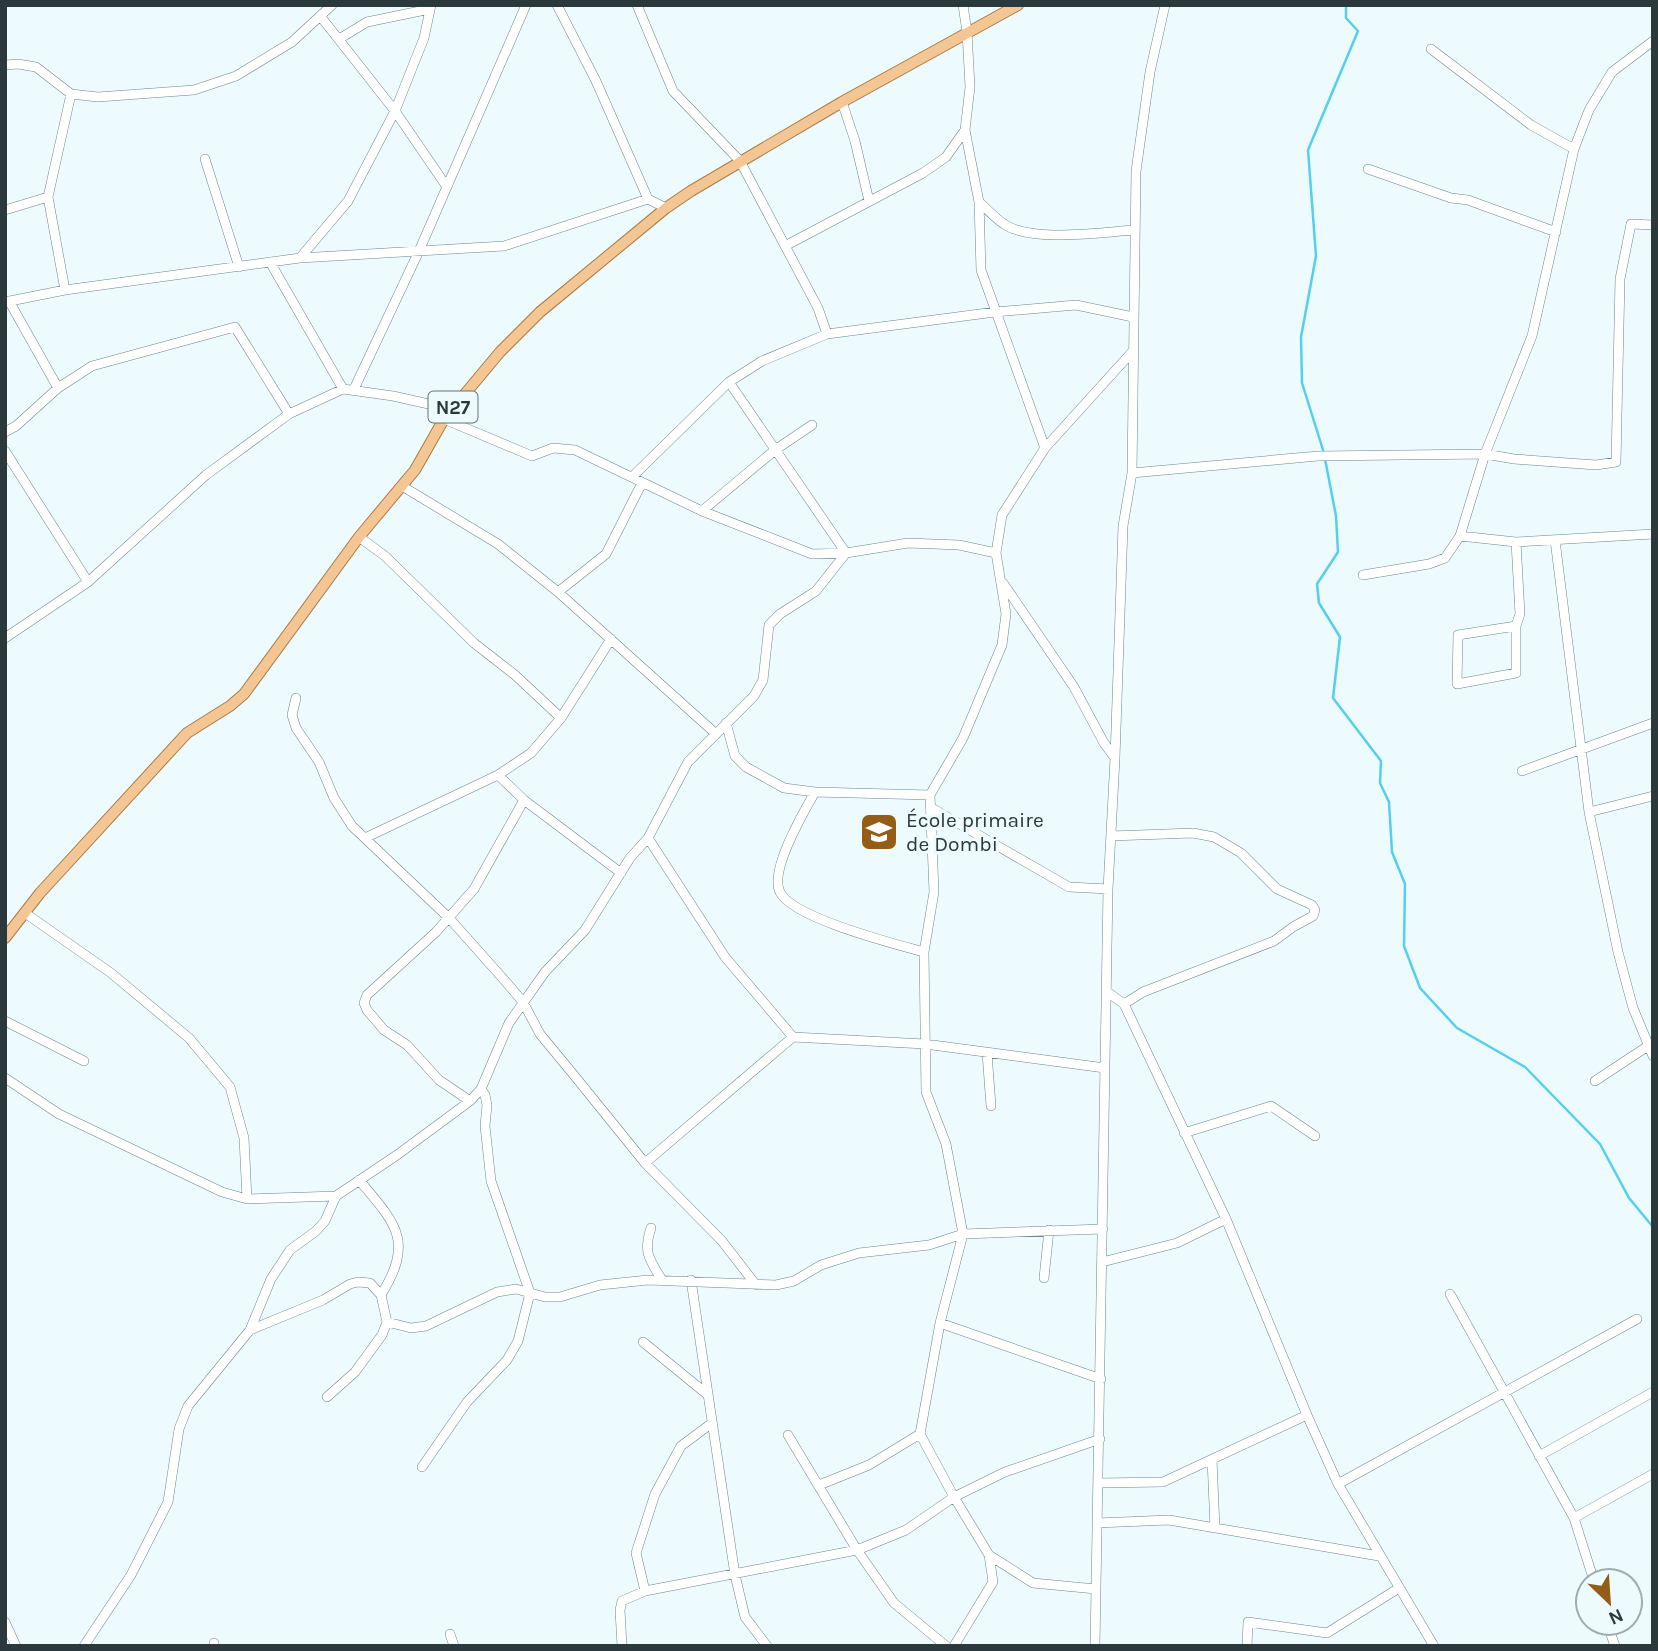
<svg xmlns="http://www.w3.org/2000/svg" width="1658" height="1651" font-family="Karla,sans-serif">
  <rect width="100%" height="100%" fill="#edfafe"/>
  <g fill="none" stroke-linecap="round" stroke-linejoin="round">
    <!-- stream -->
    <path stroke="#55cfed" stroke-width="2.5" d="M1324 453 1302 383 1301 337 1316 256 1308 150 1358 31 1346 18V5
      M1325 459 1336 516 1338 552 1317 584 1319 603 1340 637 1333 698 1381 761 1380 783 1389 802 1392 852 1405 884 1404 946 1420 988 1457 1028 1525 1067 1600 1144 1629 1198 1653 1227"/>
    <defs>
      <path id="minor" d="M557 5 596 81 648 199
        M637 5 673 91 740 161 818 308 827 334
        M963 5 967 32 970 87 965 130 979 202 981 270 1045 448
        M321 17 395 111 447 187
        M339 39 367 22 430 9
        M1431 49 1531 125 1574 149
        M5 65 18 64 36 67 71 94 98 97 194 90 236 76 292 42 332 5
        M842 102 855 141 869 201
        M205 159 239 267
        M1368 169 1451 198 1468 200 1556 232
        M979 202C987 209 995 218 1004 224 1031 243 1102 232 1135 230
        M5 210 48 197
        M785 246 923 173 946 157 965 130
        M300 258 348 201 395 111 424 38 431 5
        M270 262 343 389 393 396 451 409
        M65 290 48 197 71 94
        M9 301 58 388
        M5 302 65 290 300 258 504 246 648 199 666 208
        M354 389 419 251 526 5
        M444 419 532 456 553 448 575 450 702 511 812 554 846 553 908 543 959 545 996 553
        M5 432 16 426 58 388 92 366 235 327 289 414
        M5 451 88 582
        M1132 473 1318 456 1485 454 1514 459 1596 465 1616 462 1620 279 1631 224 1653 225
        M632 477 729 382 762 361 827 334 995 312 1076 305 1133 317
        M402 486 498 544 558 592 715 733
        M702 511 775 450 812 425
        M1460 536 1516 542 1653 534
        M359 537 385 556 474 643 515 675 561 718
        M1555 540 1589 812 1618 952 1633 1008 1653 1056
        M1516 542 1520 614 1516 626 1458 635 1457 684 1516 673V626
        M1363 575 1429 564 1445 558 1460 536 1485 454 1532 336 1574 149 1589 110 1612 72 1653 41
        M1003 583 1074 687 1104 743 1115 758
        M558 592 606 554 642 483
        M5 638 88 582 206 475 289 414 343 389
        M296 698 292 715 296 728 319 762 334 798 352 826 449 918 506 982 523 1002 540 1034 573 1074 645 1163 722 1241 756 1285
        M726 723 735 756 746 767 784 788 815 792
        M1522 771 1653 723
        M498 775 524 800 621 873
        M930 807 1069 887 1108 889
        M1589 812 1653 796
        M1111 836 1193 833 1214 837 1241 853 1277 889 1312 905 1315 910 1313 916 1293 927 1274 941 1143 992 1124 1004
        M365 838 498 775 531 753 561 718 611 639
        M648 838 725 957 793 1037
        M25 913 111 973 189 1038 230 1087 244 1138 247 1199
        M924 952C895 944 792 918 780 892 769 871 804 811 815 792L930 795
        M1106 991 1124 1004 1226 1219 1307 1415 1338 1484 1434 1646
        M5 1021 84 1061
        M987 1053 991 1106
        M5 1078 59 1114 222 1192 247 1199 336 1196
        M1595 1081 1651 1044
        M470 1101 439 1080 407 1045 384 1030 367 1010 364 1003 367 995 436 932 474 889 524 800
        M1184 1133 1271 1106 1315 1136
        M645 1163 793 1037 925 1044 1105 1068
        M359 1180C395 1223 415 1240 381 1295
        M651 1228C643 1252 649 1259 662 1280
        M1102 1262 1177 1243 1226 1219
        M1044 1278 1049 1230
        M691 1280 735 1575 745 1617 767 1646
        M1450 1294 1574 1518 1594 1581
        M387 1322 411 1328 426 1326 497 1292 516 1289 545 1297H560L600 1285 648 1280 776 1285 794 1281 821 1265 859 1253 929 1245 963 1234 1103 1229
        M940 1323 1101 1379
        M250 1330 323 1300 350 1284 358 1282 370 1283 381 1295 387 1322 382 1335 355 1372 327 1397
        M643 1342 708 1395
        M788 1435 857 1550 894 1603 946 1646
        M1539 1456 1653 1392
        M1212 1459 1215 1528
        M422 1467 467 1402 507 1360 518 1341 530 1293 491 1181 485 1126 487 1105 485 1095 481 1089
        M1100 1483 1163 1482 1307 1415
        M1338 1484 1637 1319
        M819 1485 869 1465 920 1434
        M1574 1518 1653 1474
        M1097 1523 1169 1520 1379 1556
        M989 1555 1033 1583 1096 1589
        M645 1591 636 1553 655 1494 681 1446 712 1423
        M5 1622 16 1646
        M1607 1623 1615 1646
        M450 1634 454 1646
        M214 1643V1646
        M84 1646 131 1575 168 1502 179 1429 188 1406 250 1330 271 1279 290 1250 316 1231 325 1221 336 1196 397 1155 470 1101 481 1089 509 1023 545 972 585 930 630 858 648 838 688 762 754 696 763 680 769 625 780 614 816 591 846 553 729 382
        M622 1646 620 1610 622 1601 645 1591 857 1550 906 1530 954 1497 1005 1472 1100 1439
        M954 1646 993 1582 989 1555 954 1497 920 1434 940 1323 963 1234 946 1144 926 1092 924 952 934 892 930 795 963 738 1002 645 1006 614 996 553 1002 515 1045 448 1132 352
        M1095 1646 1108 889 1115 758 1123 526 1132 473 1136 171 1150 72 1165 5
        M1247 1646 1248 1622 1327 1633 1399 1588"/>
      <path id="major" d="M5 938 40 893 187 733 230 706 244 694 359 537 415 470 444 419 500 352 540 312 666 208 691 191 842 102 1018 5"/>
    </defs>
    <!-- minor casing -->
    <use href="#minor" stroke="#69878f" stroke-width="10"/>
    <!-- major casing -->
    <use href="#major" stroke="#a87c46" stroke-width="12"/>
    <!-- minor -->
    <use href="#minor" stroke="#fff" stroke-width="9"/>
    <!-- major -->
    <use href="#major" stroke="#f3c694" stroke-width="10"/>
  </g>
  <!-- icons -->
  <defs>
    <symbol id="school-square" viewBox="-11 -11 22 22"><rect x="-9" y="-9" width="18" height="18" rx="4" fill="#945d16" stroke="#edfafe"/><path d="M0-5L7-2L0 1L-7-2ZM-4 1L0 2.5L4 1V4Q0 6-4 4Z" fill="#fff"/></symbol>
  </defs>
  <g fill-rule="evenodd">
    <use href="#school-square" x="857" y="810" width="44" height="44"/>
  </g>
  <g text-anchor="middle" stroke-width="7" stroke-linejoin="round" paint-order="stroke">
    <!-- shield labels -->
    <rect fill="#edfafe" stroke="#657276" stroke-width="2" x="428.5" y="391.5" width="49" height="31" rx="5"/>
    <g font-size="19" font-weight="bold" fill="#2b383c">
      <text x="453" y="414">N27</text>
    </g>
    <!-- poi labels -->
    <g font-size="21" fill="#2b383c" stroke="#edfafe" text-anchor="start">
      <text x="906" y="827">École primaire<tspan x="906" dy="24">de Dombi</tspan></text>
    </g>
  </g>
  <!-- border -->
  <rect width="1658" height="1651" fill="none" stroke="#2b383c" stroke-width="14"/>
  <!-- north arrow -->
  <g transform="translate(1609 1602) rotate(155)"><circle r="33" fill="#edfafe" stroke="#9facb0" stroke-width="2"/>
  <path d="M0-5L12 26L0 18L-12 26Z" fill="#945d16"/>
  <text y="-10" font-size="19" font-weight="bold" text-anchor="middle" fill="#2b383c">N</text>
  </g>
</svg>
